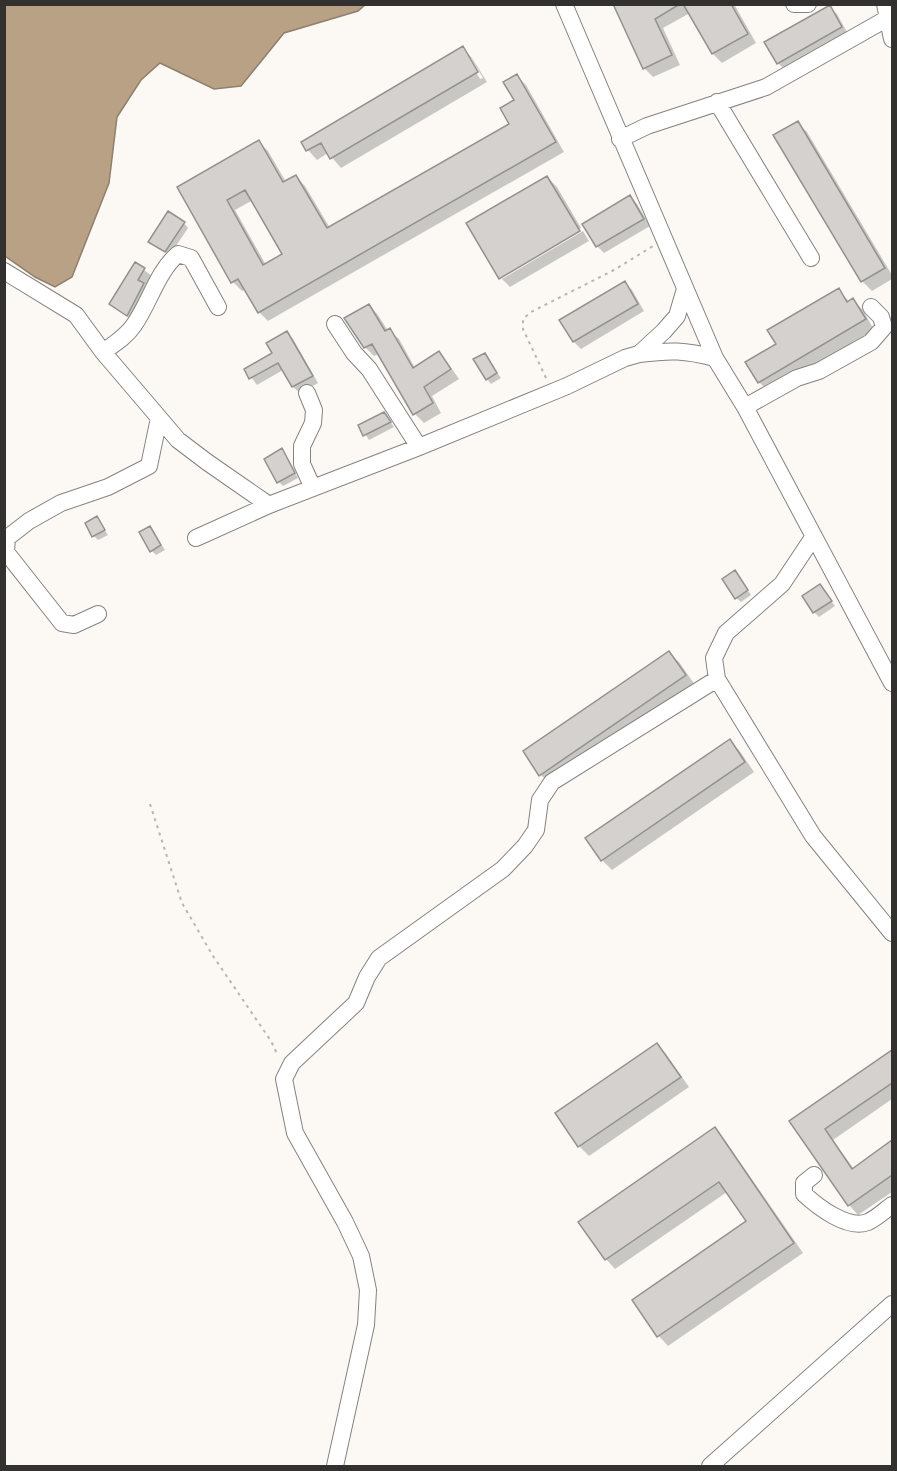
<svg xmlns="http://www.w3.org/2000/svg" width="897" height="1471" font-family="'Noto Sans',sans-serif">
  <rect width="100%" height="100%" fill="#fcf9f5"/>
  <!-- water -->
  <path fill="#b9a185" stroke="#907f6c" stroke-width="1.5" d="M5 4H365V5L358 11 284 33 241 86 214 89 160 63 141 80 117 117 109 183 72 277 55 287 35 277 5 256Z"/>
  <!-- shadow -->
  <path fill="#0003" fill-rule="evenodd" d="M615 4H734L756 43 722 63 713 54 690 13 663 28 680 65 653 77 644 68Z
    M829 7 837 14 848 34 785 70 778 63Z
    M463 48 472 58 487 82 341 168 328 153 317 160 308 150ZM468 58H471L483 78 480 79Z
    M517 76 526 85 564 152 268 321 259 312 246 289 242 291 233 282 179 188 259 142 268 151 286 182 296 177 305 186 330 228 511 125 516 100ZM253 200 284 254 266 265 235 210Z
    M797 123 807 132 892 275V279L872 291 862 281 776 136Z
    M547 177 557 187 581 228 501 276V278L469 224Z
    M630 197 637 204 650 226 604 253 597 246Z
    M184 223 188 228 170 255 150 242Z
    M583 231 589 241 510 287 502 279Z
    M136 264 152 276 145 286 151 292 135 322 111 304Z
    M625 283 632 290 644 311 581 349 574 342Z
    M838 290 850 302 853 300 863 310 874 330 769 392 759 382 747 363 778 345Z
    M369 305 378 315 388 331 389 330 399 339 415 368 438 353 447 362 459 379 432 396 441 413 424 423 415 414 379 354 374 356 365 347Z
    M287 333 293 339 318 383 300 393 293 387 283 370 257 385 246 370 274 354Z
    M485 355 501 378 491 384 487 379Z
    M388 418 394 427 369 440 360 426Z
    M281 450 286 455 298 478 283 486 279 482Z
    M96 518 108 535 98 540 94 536Z
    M150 528 165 550 156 555 152 551Z
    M739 577 751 595 741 602 736 598Z
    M820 586 835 606 819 617 814 612Z
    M669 653 679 662 695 685 550 784 541 775Z
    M729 741 739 750 754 772 612 870 602 860 587 839Z
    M657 1045 666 1054 689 1087 589 1156 579 1146 557 1114Z
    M892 1052V1099L833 1140 854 1169 892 1142V1192L858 1215 849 1205 791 1122Z
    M715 1129 724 1139 803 1253 668 1346 659 1336 634 1300 748 1221 727 1192 615 1269 606 1259Z"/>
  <!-- building -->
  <path fill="#d4d1ce" stroke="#93918e" stroke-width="1.5" fill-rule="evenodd" d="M613 4H680L655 19 672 55 643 69Z
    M683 4H731L748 34 712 54Z
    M830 5 842 27 777 64 764 42Z
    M463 46 478 72 330 159 321 143 306 151 301 142Z
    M517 74 556 142 258 313 238 279 231 283 177 187 259 140 283 182 296 175 327 228 509 124 500 108 514 100 503 82ZM245 190 282 254 263 265 227 200Z
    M798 121 885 268 861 282 773 135Z
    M547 176 580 231 499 279 466 223Z
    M630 195 644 219 596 247 582 224Z
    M168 211 185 222 165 252 148 242Z
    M135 262 145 268 138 280 144 283 127 316 109 304Z
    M625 281 638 304 573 342 559 320Z
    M839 288 847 302 853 298 866 319 758 383 745 362 776 344 767 330Z
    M369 304 385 331 390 328 413 368 439 351 451 369 424 387 433 403 413 415 372 344 364 348 344 318Z
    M287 331 313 376 292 387 278 363 249 379 244 369 272 353 266 343Z
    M485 353 497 373 486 380 473 359Z
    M384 412 391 422 363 436 358 425Z
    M282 448 295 473 277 483 264 459Z
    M97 516 105 530 92 537 85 523Z
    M150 526 161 545 150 552 139 532Z
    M735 570 748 590 735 599 722 579Z
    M820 584 832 601 813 613 802 596Z
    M669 651 686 675 539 776 523 751Z
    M730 739 745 762 601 861 585 838Z
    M657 1043 681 1077 578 1147 555 1113Z
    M892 1050V1083L825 1129 852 1169 892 1140V1175L848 1206 789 1121Z
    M715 1127 794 1243 657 1337 632 1300 746 1221 719 1182 605 1260 578 1222Z"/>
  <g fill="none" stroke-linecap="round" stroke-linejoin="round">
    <defs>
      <path id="minor" d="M564 4 715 358 745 407 892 683
        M794 4H808
        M885 4 892 39
        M717 102 811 258
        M620 139 647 126 766 87 888 18
        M4 271 76 315 103 352 178 440 207 462 269 505
        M335 324 354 353 369 369 419 447
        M103 352C114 344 126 337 134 325 150 302 157 272 178 254L191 258 218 307
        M639 354C671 350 684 350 715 358
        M307 393 314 410 313 423 302 446V464L313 488
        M745 407 797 378 819 371 871 342 884 327 881 317 871 307
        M814 536 782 584 726 633 714 658 717 679 813 836 892 933
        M196 538 269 505 419 447 567 386 625 358 639 354 664 331 677 316 685 289
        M98 614 74 625 62 623 6 552 7 538 29 521 61 503 108 487 149 466 159 418
        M814 1175 804 1183V1194C818 1207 848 1230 868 1222 877 1218 885 1210 892 1205
        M335 1466 366 1325 368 1290 361 1256 345 1222 295 1133 284 1079 292 1063 356 1003 367 977 379 958 503 869 525 846 536 830 540 800 552 782 717 679
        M710 1466 892 1304"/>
    </defs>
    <!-- minor casing -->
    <use href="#minor" stroke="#858380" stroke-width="18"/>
    <!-- path -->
    <path stroke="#b7b4b2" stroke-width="2" stroke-dasharray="3 4.5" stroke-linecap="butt" d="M546 378 523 329V319L531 312 614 270 653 246
      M150 804 182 903 213 956 271 1041 278 1056"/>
    <!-- minor -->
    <use href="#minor" stroke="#fff" stroke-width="16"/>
  </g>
  <!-- border -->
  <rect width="897" height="1471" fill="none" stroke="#323130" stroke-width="12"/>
</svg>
